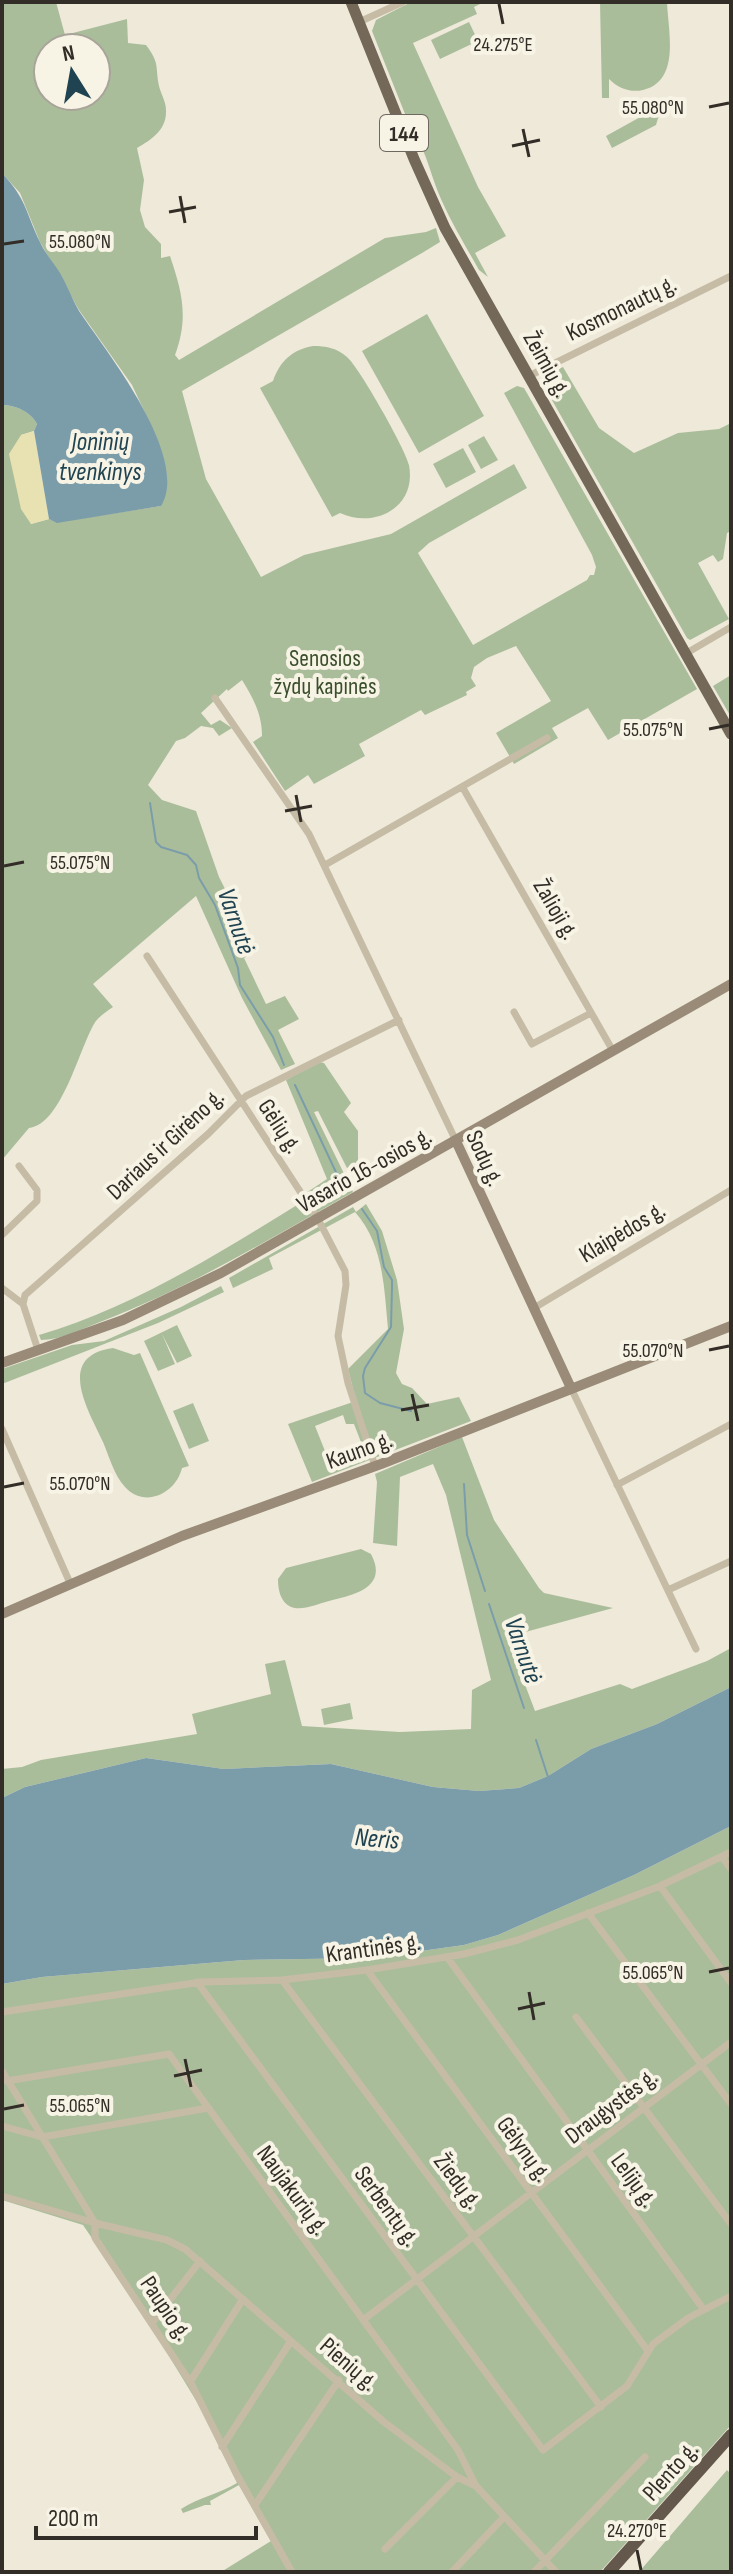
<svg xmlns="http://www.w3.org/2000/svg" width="733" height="2574" font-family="'Sofia Sans Condensed',sans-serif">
  <rect width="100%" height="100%" fill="#efe9d9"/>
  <!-- green -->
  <path fill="#aabd9b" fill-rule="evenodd" d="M2 2H56L65 35 127 19 128 43 146 45C160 64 155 65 159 86 161 94 166 102 166 110 167 130 151 140 137 148L144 180 140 210 145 227 161 244V258L170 256C182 292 189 317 175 355L179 360 385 238 426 232 436 228 440 242 422 253 182 391 206 479 261 577 304 555 391 534 514 464 527 488 429 543 418 553 473 645 587 580 590 575H594L596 567 592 555 504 393 517 386 524 388 697 689 608 740 588 708 552 728 558 738 514 764 496 733 551 701 516 646 487 658 474 667 471 678 476 686 466 692 467 695 425 715 421 710 359 744 365 756 314 784 308 775 285 791 253 742 262 736C262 714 253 698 242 680L228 691 227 689 201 713 211 725 220 720 232 728 219 736 213 728 201 726 185 738 176 741 148 785 162 800 196 811 219 877 256 950 244 958 266 1004 285 996 299 1019 278 1030 295 1064 281 1070 242 998 196 896 93 984 113 1007C106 1012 98 1017 94 1024 79 1050 61 1125 29 1128L2 1160V405C15 405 31 412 37 424L34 431 21 435 31 524 49 519 57 522 161 506V450L147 417 132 385 79 310 40 242 20 193 2 173ZM48 48H96V96H48Z
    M411 2H484L474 7 477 14 413 43 478 187 506 236 475 253 488 277 479 270C465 245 449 219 438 192 429 169 426 150 411 129L372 31 376 20Z
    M600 2H667C668 30 681 81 643 90 630 93 618 88 609 79V98H602Z
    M469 22 478 41 440 59 431 40Z
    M662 105 656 125 612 148 606 136Z
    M427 314 484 416 419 453 362 351Z
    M313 346C326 346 337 348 347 357 359 367 406 450 409 465 417 508 374 529 340 513L332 517 260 388 273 381C280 361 292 350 313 346Z
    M563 367 599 428 634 453 678 433 719 429 731 423V531L727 533 723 559 718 562 713 555 698 563 729 619 690 640 687 638 544 386 543 380 547 375Z
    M484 436 498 460 481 469 468 445Z
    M463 448 476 472 446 488 433 464Z
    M731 675V717L713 686Z
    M319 1062 324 1063 351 1103 344 1112 358 1131V1164L348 1170 318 1111 314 1112 353 1192C271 1238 189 1288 100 1322 82 1329 60 1340 41 1340L39 1335C131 1308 216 1255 297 1205L306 1193 327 1179 286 1080Z
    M366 1204 382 1231 397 1280 404 1329 396 1373 402 1384 412 1388 427 1404 459 1397 471 1421 312 1482 288 1424 356 1401 348 1369 388 1329C384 1288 384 1245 355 1212L269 1258 273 1269 233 1288 229 1278 353 1207 356 1212ZM343 1415 346 1424H354L366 1455 364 1460 333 1471 315 1426Z
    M221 1286 224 1292 158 1323 2 1384V1369L72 1345 104 1341 181 1307Z
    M177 1325 192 1356 177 1363 162 1334 175 1364 158 1371 144 1341Z
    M113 1348 134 1355 140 1353 189 1466 182 1468C176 1493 145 1509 125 1487 114 1475 109 1456 103 1442 88 1410 55 1356 113 1348Z
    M193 1403 209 1441 189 1449 173 1411Z
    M462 1437 494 1520 539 1588 544 1593 613 1608 507 1637 535 1711 620 1684 632 1689 707 1661 731 1648V1687L657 1724 591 1749 548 1776 519 1788 479 1791 433 1787 331 1764 224 1769 146 1758 25 1787 2 1798V1769L22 1767 41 1760 197 1734 192 1714 271 1694 265 1664 285 1660 302 1726 400 1732 471 1729 472 1690 491 1680 446 1495 433 1464 400 1477 397 1546 373 1543 377 1482 375 1474Z
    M361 1549 371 1554C389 1588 353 1595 329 1601 318 1604 302 1611 291 1607 280 1602 278 1589 278 1579L286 1568Z
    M350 1703 353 1719 324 1725 321 1709Z
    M731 1826V2425L600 2572H221L271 2541 239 2485 210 2501 211 2505H205L183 2513 181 2509C199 2497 219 2494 237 2483L200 2407 144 2315 83 2225 2 2200V1984L42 1977 244 1960 371 1958 464 1945 498 1935 634 1875Z
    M727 2470 731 2474V2572H639Z"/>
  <!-- sand -->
  <path fill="#e8e2b2" d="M34 431 49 519 31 524 21 509 9 454 21 435Z"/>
  <!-- water -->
  <path fill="#7b9daa" d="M2 173C27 200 25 211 40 242 45 253 53 262 60 273 67 285 72 299 79 311 106 351 191 457 161 506L57 523 49 519 34 431 37 424C31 412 15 405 2 405Z
    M731 1687V1826L634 1875 498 1935 464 1945 371 1958 244 1960 42 1977 2 1984V1798L25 1787 146 1758 224 1769 331 1764 433 1787 479 1791 519 1788 548 1776 591 1749 657 1724Z"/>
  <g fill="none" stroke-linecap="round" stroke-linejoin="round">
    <!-- stream -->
    <path stroke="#7b9daa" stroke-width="2" d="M150 803 156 842 161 847 187 855 196 865 199 878 215 905 238 968 240 985 273 1037 284 1065
      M295 1085 342 1185
      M362 1209 377 1231 384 1267 392 1280V1287L391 1327 365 1368 363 1376 365 1393 380 1403 411 1411
      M464 1484 467 1535 485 1591
      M489 1604 524 1708
      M536 1740 548 1777"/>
    <!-- minor -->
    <path stroke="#c6bca6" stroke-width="7" d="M359 22 403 2
      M529 376 731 276
      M685 654 731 627
      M215 698 309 834 456 1141
      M463 788 613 1051
      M325 865 547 738
      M147 956 318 1219 345 1271 346 1285 338 1336 348 1383 375 1466
      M514 1012 532 1044 591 1013
      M2 1235 37 1201V1190L19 1166
      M2 1288 23 1304
      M534 1308 731 1190
      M38 1350 23 1304 25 1295 208 1134 246 1096 399 1020
      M571 1388 696 1649
      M2 1429 70 1583
      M617 1485 731 1424
      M668 1590 731 1561
      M722 1857 731 1869
      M660 1886 731 1983
      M588 1913 731 2104
      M447 1957 704 2310
      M367 1970 648 2351
      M282 1980 601 2407
      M197 1982 543 2450 627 2386 653 2344 688 2318 731 2296
      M2 2012 201 1982 282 1980 367 1970 464 1954 518 1940 660 1886 731 1852
      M576 2017 731 2224
      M2 2071 95 2223V2238L192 2385 236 2473 292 2572
      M7 2081 169 2054 458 2450 476 2486
      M2 2126 42 2137 208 2108
      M2 2196 95 2223 167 2240 185 2249 384 2422 457 2477 476 2486 556 2572
      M363 2320 731 2042
      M152 2323 200 2261
      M190 2382 243 2299
      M222 2447 291 2341
      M255 2505 339 2380
      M385 2549 457 2477
      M452 2572 504 2517
      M534 2572 645 2457"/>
    <!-- secondary -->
    <path stroke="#998b78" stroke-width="10" d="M456 1141 571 1388
      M2 1363 123 1320 221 1273 731 984
      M2 1614 182 1536 381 1464 731 1326"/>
    <!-- primary -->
    <path stroke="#746859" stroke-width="11" d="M351 2 414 159 445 228 731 734"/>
    <!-- trunk -->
    <path stroke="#64584c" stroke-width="12" d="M609 2572 731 2435"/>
  </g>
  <!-- ticks -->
  <path fill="none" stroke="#332d27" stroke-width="3" d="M499 4 503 24M709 107 729 103M523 129 529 157M512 146 540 140M180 196 185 223M169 212 196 207M4 244 24 241M709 729 729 725M296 795 301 822M285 811 312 806M4 866 24 862M709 1350 729 1346M412 1394 418 1421M401 1410 429 1405M4 1487 24 1483M709 1972 729 1968M529 1992 534 2020M518 2009 545 2003M185 2059 191 2087M174 2076 202 2070M4 2109 24 2105M637 2550 641 2570"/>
  <g text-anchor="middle" stroke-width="8" stroke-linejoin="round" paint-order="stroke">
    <!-- shield labels -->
    <rect fill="#f7f3e5" stroke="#6e6860" stroke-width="2" x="380" y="115" width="48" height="36" rx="6"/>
    <g font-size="22" font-weight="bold" fill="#332d27">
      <text x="404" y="141">144</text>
    </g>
    <!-- street labels -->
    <g font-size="24" fill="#332d27" stroke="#f7f3e5">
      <text transform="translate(621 308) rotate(-26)" y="8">Kosmonautų g.</text>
      <text transform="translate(547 364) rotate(61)" y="8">Žeimių g.</text>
      <text transform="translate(556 909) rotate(60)" y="8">Žalioji g.</text>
      <text transform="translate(280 1126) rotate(57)" y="8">Gėlių g.</text>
      <text transform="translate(165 1144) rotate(-43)" y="8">Dariaus ir Girėno g.</text>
      <text transform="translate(485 1158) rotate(65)" y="8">Sodų g.</text>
      <text transform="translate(364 1170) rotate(-29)" y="8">Vasario 16-osios g.</text>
      <text transform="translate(622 1232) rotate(-31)" y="8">Klaipėdos g.</text>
      <text transform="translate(359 1450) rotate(-20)" y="8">Kauno g.</text>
      <text transform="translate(373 1948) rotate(-8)" y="8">Krantinės g.</text>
      <text transform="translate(611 2106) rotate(-37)" y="8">Draugystės g.</text>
      <text transform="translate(524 2149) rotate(54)" y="8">Gėlynų g.</text>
      <text transform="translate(634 2180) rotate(54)" y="8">Lelijų g.</text>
      <text transform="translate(458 2181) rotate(53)" y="8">Žiedų g.</text>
      <text transform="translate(293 2190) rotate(54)" y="8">Naujakurių g.</text>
      <text transform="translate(387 2206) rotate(54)" y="8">Serbentų g.</text>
      <text transform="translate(166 2308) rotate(56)" y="8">Paupio g.</text>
      <text transform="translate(349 2364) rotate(41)" y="8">Pienių g.</text>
      <text transform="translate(670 2471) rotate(-48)" y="8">Plento g.</text>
    </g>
    <!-- park labels -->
    <g font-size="24" fill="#3b4f2c" stroke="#f7f3e5">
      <text x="325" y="666">Senosios<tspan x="325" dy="28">žydų kapinės</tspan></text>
    </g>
    <!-- water labels -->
    <g font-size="26" font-style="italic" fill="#204351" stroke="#f7f3e5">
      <text x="100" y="450">Joninių<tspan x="100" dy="30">tvenkinys</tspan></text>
      <text transform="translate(237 921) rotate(71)" y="9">Varnutė</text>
      <text transform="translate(524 1650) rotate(71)" y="9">Varnutė</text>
      <text transform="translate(377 1838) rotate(5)" y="9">Neris</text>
    </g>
  </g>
  <g font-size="20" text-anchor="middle" fill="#332d27" stroke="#f7f3e5" stroke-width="8" stroke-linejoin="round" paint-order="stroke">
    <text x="503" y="51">24.275°E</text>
    <text x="653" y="114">55.080°N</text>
    <text x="80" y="248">55.080°N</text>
    <text x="653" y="736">55.075°N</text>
    <text x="80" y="869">55.075°N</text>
    <text x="653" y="1357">55.070°N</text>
    <text x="80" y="1490">55.070°N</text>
    <text x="653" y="1979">55.065°N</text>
    <text x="80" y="2112">55.065°N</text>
    <text x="637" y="2537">24.270°E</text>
  </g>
  <!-- border -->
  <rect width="733" height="2574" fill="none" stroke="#332d27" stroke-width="8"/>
  <!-- north arrow -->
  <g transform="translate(72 72) rotate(349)"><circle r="38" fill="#f7f3e5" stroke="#a9a499" stroke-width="2"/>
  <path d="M0-6L14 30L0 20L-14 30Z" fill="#204351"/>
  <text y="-12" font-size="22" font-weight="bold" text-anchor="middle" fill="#332d27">N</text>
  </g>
  <!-- scale -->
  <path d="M36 2526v12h220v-12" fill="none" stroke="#332d27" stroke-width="4"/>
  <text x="48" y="2526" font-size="24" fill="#332d27" stroke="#f7f3e5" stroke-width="6" paint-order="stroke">200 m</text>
</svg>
